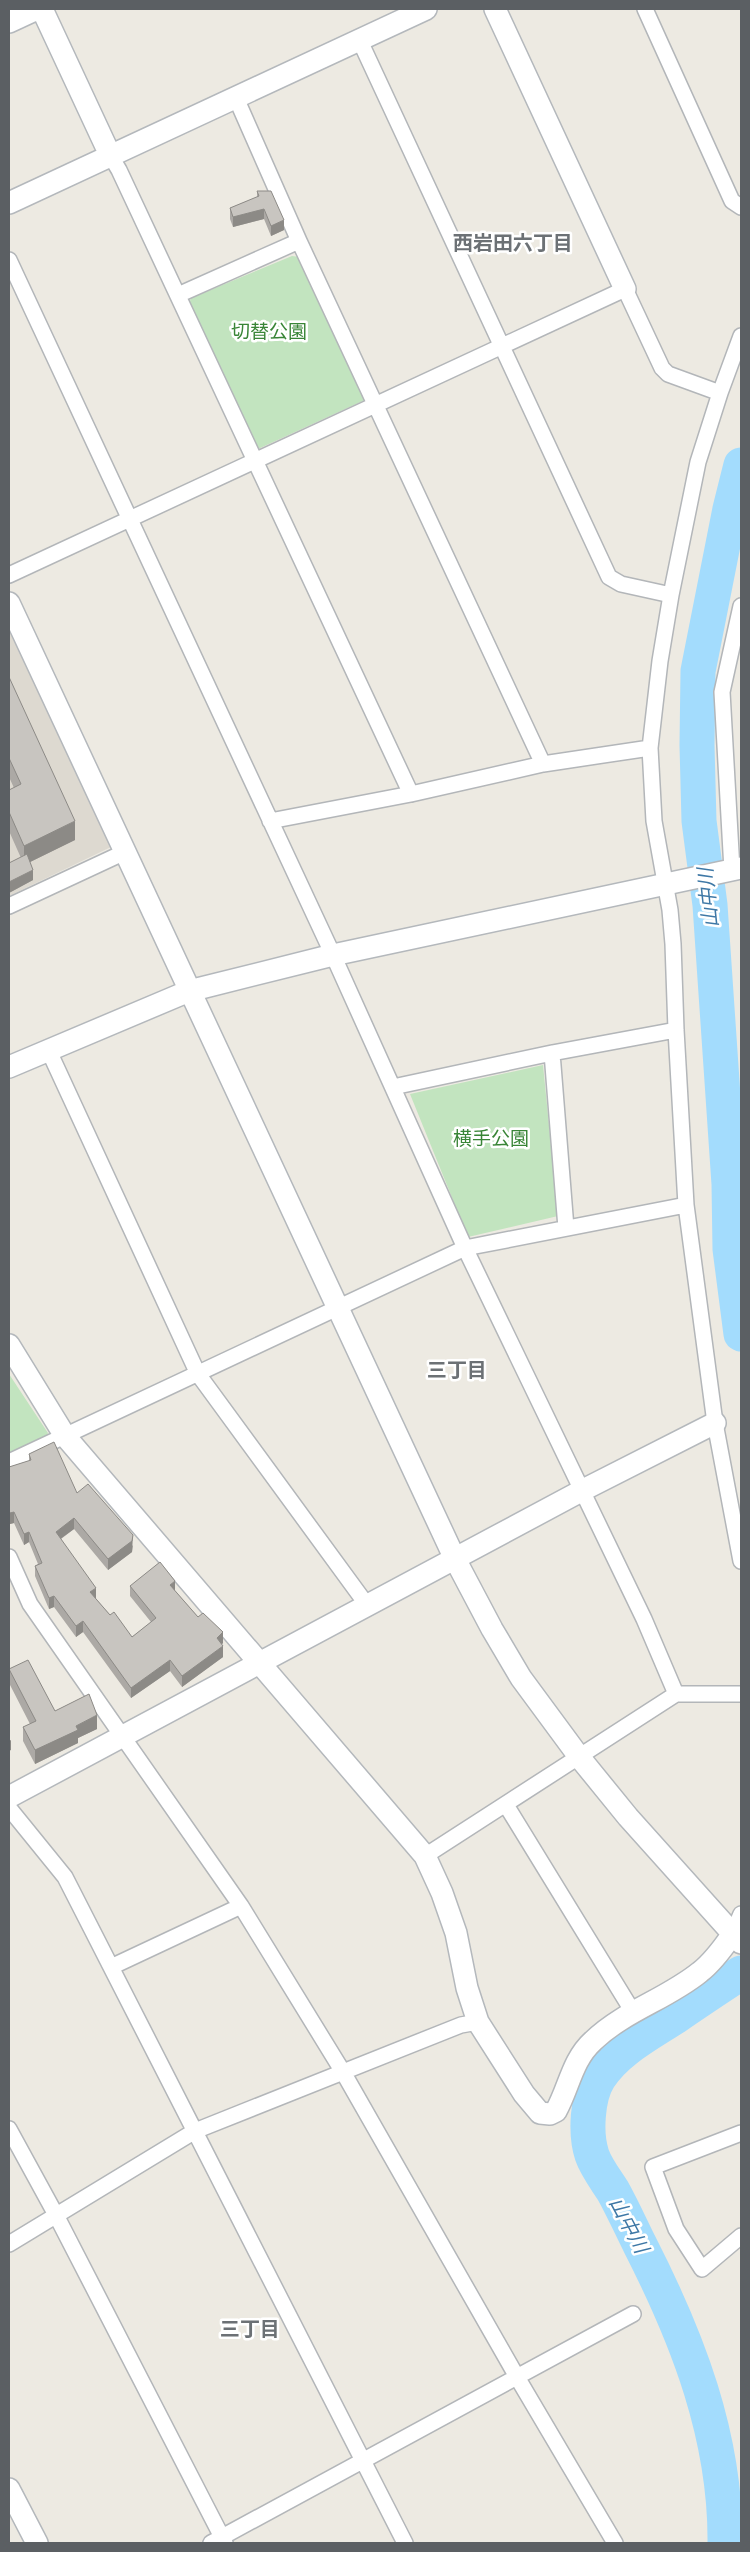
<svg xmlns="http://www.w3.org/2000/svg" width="750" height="2552" font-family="Figtree,'Noto Sans JP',sans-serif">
  <rect width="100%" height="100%" fill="#edeae2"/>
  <!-- education -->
  <path fill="#ddd9d0" d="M9 630 111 847 9 896Z"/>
  <!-- green -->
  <path fill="#c2e4bf" d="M292 256 300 257 367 399 258 449 189 304 191 298Z
    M543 1065 558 1216 468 1237 410 1094Z
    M9 1374 48 1433 46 1438 9 1454Z"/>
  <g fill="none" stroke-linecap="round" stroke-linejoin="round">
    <!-- river -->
    <path stroke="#a3dcfd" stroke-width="35" d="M741 465 730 509 698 671 697 745 699 821 710 905 729 1184 730 1249 741 1334
      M725 2543C726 2437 688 2339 640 2245 631 2227 623 2209 613 2191 606 2180 596 2167 592 2155 585 2134 587 2097 599 2078 616 2051 649 2034 675 2017 697 2002 719 1987 741 1973"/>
    <defs>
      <path id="street" d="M645 9 732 201 741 207
        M360 41 609 577 621 584 671 595
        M236 98 299 241 543 764
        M110 155 119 170 411 794
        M9 260 333 955 465 1248 644 1619 676 1694
        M178 295 299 241
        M741 336 720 393 698 462 671 595 660 661 650 748 654 821 670 910 673 944 676 1030 686 1205 715 1423 741 1561
        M9 575 625 289 662 368 668 374 720 393
        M270 821 411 794 543 764 650 748
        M732 870 722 692 741 606
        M9 906 125 852
        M48 1049 198 1374 367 1605
        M552 1053 566 1228
        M393 1087 552 1053 676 1030
        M9 1462 465 1248 686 1205
        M9 1557 30 1604 241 1906 343 2072 517 2377 615 2543
        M506 1805 633 2012
        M9 1808 65 1877 405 2543
        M425 1856 676 1694H741
        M732 1935 741 1914
        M111 1967 241 1906
        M9 2129 56 2215 225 2543
        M741 2133 653 2167 676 2229 702 2269 741 2236
        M9 2244 195 2131 461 2025 478 2022
        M211 2543 633 2314"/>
      <path id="secondary" d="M42 9 110 155
        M495 9 625 289
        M9 22 37 9
        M9 203 426 9
        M9 603 455 1559 492 1629 521 1678 580 1758 628 1817 741 1943
        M9 1067 189 991 333 955 741 868
        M9 1345 65 1436 425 1856 442 1893 456 1933 467 1988 478 2022 524 2094 540 2113 550 2114 556 2111C569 2088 572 2060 593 2041 624 2011 667 1999 700 1972 713 1962 723 1948 732 1935
        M9 1797 583 1490 715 1423
        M9 2489 37 2543"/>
    </defs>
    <!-- street casing -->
    <use href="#street" stroke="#b3b6b9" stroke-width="18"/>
    <!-- secondary casing -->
    <use href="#secondary" stroke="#b4b8bc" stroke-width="24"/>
    <!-- street -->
    <use href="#street" stroke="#fff" stroke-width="15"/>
    <!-- secondary -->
    <use href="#secondary" stroke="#fff" stroke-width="21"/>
  </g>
  <!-- wall -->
  <path fill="#aca9a5" d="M257 191 284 230 271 236 264 219 233 227 230 219V208L257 197Z
    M9 677 75 840 30 862 33 880 9 893V863L21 858 9 831V790L14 788 9 777Z
    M29 1454 77 1493 133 1546 132 1552 108 1570 74 1529 61 1539 96 1598V1599L110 1615 132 1637 151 1622 130 1596V1586L175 1591 198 1617 223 1643 222 1644 223 1657 182 1687 170 1671 131 1698 83 1632 76 1637 54 1607 49 1609 35 1576V1566L38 1564 29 1542 24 1545 14 1523 10 1524 9 1522V1467L29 1461Z
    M9 1668 55 1711 97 1729 78 1738V1743L35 1764 23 1741V1727L30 1724 9 1683Z"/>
  <!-- shaded-wall -->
  <path fill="#8c8a86" d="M264 209V219L233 227V217Z
    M284 220V230L271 236V226Z
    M75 821V840L24 865V846Z
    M33 870V880L9 893V882Z
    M14 1512V1523L10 1524V1513Z
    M74 1518V1529L56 1542V1532Z
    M29 1532V1542L24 1545V1534Z
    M133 1535 132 1552 108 1570V1559Z
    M175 1581V1592L170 1585Z
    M96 1588V1598L90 1603V1592Z
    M54 1596V1607L49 1609V1598Z
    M83 1621V1632L76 1637V1626Z
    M223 1632V1643L217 1649V1638Z
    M223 1646V1657L182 1687V1676Z
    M170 1660V1671L131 1698V1688Z
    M97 1715V1729L78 1738V1743L35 1764V1750L76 1726Z
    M11 1740V1750L9 1751V1741Z"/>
  <!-- building -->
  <path fill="#c8c5c0" stroke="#8c8a86" d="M257 191H271L284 220 271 226 264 209 233 217 230 208 259 196Z
    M9 677 75 821 24 846 9 812V790L21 784 9 758Z
    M27 854 33 870 9 882V863Z
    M54 1442 77 1493 88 1484 133 1535 132 1541 108 1559 74 1518 56 1532 96 1588 90 1592 110 1615 114 1612 132 1637 156 1618 130 1586 160 1562 175 1581 170 1585 198 1617 203 1613 223 1632 217 1638 223 1646 182 1676 170 1660 131 1688 83 1621 76 1626 54 1596 49 1598 35 1566 42 1563 29 1532 24 1534 14 1512 10 1513 9 1511V1467L31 1460 29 1454Z
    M28 1660 55 1711 89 1694 97 1715 76 1726 78 1730 35 1750 23 1727 36 1721 9 1669Z"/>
  <g text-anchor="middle" stroke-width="5" stroke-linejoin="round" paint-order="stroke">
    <!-- park labels -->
    <g font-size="19" fill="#398537" stroke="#fff">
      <text x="269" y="338">切替公園</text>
      <text x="491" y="1145">横手公園</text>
    </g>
    <!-- neighbourhood labels -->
    <g font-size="20" font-weight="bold" fill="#6c7175" stroke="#fff">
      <text x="513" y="250">西岩田六丁目</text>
      <text x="457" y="1377">三丁目</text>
      <text x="250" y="2336">三丁目</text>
    </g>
    <!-- water labels -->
    <g font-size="20" font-style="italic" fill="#3e78a6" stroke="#fff">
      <text transform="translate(708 898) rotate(-96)" y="7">山中川</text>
      <text transform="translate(629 2225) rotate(62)" y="7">山中川</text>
    </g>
  </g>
  <!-- border -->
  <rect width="750" height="2552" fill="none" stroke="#5b5f63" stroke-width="20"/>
</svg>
